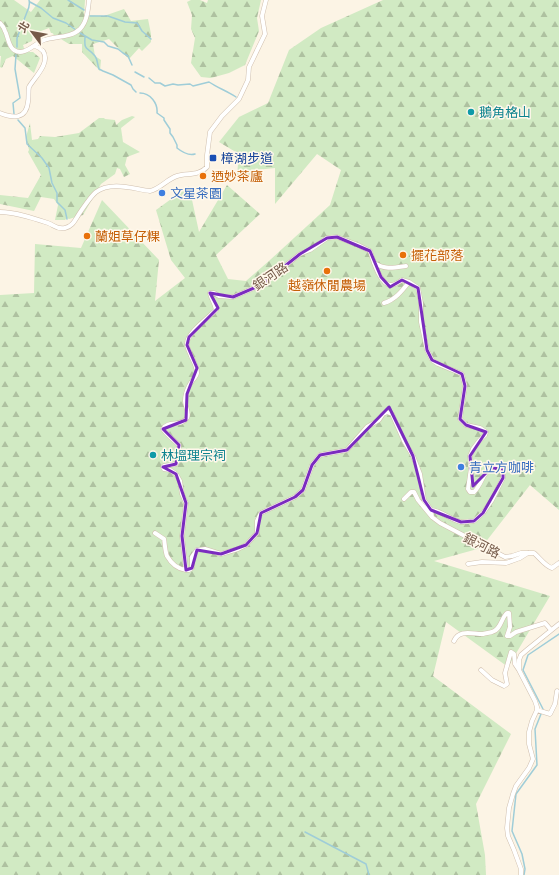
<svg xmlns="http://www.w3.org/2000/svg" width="559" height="875" font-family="'Open Sans','Noto Sans TC',sans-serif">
  <defs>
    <pattern id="forest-firs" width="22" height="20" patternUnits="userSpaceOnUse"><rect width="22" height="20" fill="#d1eac3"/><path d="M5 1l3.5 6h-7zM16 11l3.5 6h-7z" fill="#aec1a0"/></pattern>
  </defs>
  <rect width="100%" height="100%" fill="#fcf4e5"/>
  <!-- forest -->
  <path fill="url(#forest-firs)" d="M0 0H14L31 12 40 0H85L84 15 104 16 124 9 131 21 148 19 151 34V42L142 51 139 48 129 59 109 39 93 44 95 56 101 60 100 71 82 52V44H69L51 33 49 28 33 34 32 41 23 45 25 52H33L40 58 34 73 13 56 6 59 2 68 0 67 1 56H0Z
    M191 0H200L207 3 208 0H261L257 18 259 31 245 65 229 73 211 78 201 77 191 63 195 38 191 29 192 15 187 2Z
    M383 0H559V510L530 485 481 548 434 561 550 596 508 667 446 622 433 676 511 734 476 804 485 855 486 875H0V295L34 293 35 244 81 248 102 200 159 260 155 301 185 278 171 260 156 210 189 186 199 232 227 185 260 214 216 255 228 279 246 281 270 260 330 205 341 170 317 154 275 204V168L256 170 244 180 237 175 239 154 219 142 239 117 268 103 289 50 321 28Z
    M132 116 135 117 121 128 123 142 140 152 127 157 125 165 130 174 124 177 120 169 117 168 115 174 101 184 83 215 69 219 67 218 65 220H55L58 205 54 199 41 197 34 211 0 204V195L28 198 41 175 28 152 29 150 26 137 30 123 32 140 38 139 40 136 55 137 79 133 99 118H104L105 119 115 120 116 125 122 120Z"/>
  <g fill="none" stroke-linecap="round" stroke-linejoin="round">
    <!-- stream -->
    <path stroke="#9fcdd8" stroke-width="1.5" d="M68 0 84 10
      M30 2 41 8 53 18 66 23 76 30
      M90 16H108L125 22 137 23 139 26 142 31 151 39
      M80 33 92 40 104 42 108 46 118 49 123 53 128 56 132 65
      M85 37C84 52 87 46 95 56 98 60 97 64 99 69L103 71 113 75 131 85 133 89 136 92
      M17 47V38L27 12C29 8 30 4 29 0
      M135 72 144 77
      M149 78 155 83H160L165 86 173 84 178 85 190 84 193 86 209 82C218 88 227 91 236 97
      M140 93C150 93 158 103 157 113L164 118V120L170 129V133L173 137 177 145V148C182 152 188 156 195 154
      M14 114 13 103 20 98 15 69 16 55
      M18 120 25 128 27 144 42 158 49 168 52 183 57 193V202L65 210 67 219
      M305 832 366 864 369 875
      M524 875 525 869 522 854 512 831 516 794 537 765 535 729 543 709 523 670 528 655 559 634"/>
    <defs>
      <path id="street" d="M0 23C2 25 4 28 5 31 8 36 8 46 14 50 24 57 35 43 44 40 55 36 71 38 80 29 87 22 88 10 89 0
        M0 113C13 118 26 120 28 102 29 97 28 91 29 87 34 78 51 63 43 51 41 49 38 47 35 46
        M0 212C15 212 33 218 48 223 54 225 57 230 65 228 73 226 75 220 79 214 83 208 91 196 96 192 111 181 134 189 150 191 160 189 167 179 177 176 187 173 199 176 207 167V155L210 132 222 116 239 99 248 80 249 67 265 34 262 16 266 0
        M374 263C386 270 393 268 406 266
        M384 303C395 300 402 291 409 282
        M404 499 411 492H414L418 500 432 517
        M431 510C440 510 451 520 461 522 465 522 470 521 474 521L483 513 492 500 503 478V469L497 466C481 471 484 482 474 492H470L468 489 471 468 470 456 473 449 479 441 485 435 486 432 480 428 466 425 460 419 465 386 462 374 438 364 432 360 427 350 421 322V303L418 288 409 282 402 280C399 282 395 285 391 285 380 285 373 260 370 251L358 245 337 237 327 238 310 250 300 254 261 285 233 297 219 296 214 293H210C211 299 215 303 216 310 209 317 186 334 187 344 187 348 190 353 191 356 194 362 197 367 197 373 196 378 191 381 189 386 187 390 185 396 185 401 185 407 190 413 187 418 181 427 168 420 163 429 165 433 174 440 179 445V458L176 464 164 466 163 467 164 469 170 470 176 474 180 481 182 494 186 503 182 536 186 570H189L192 568V557L197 550 205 549 221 554 238 549 246 545 257 533V521L261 513 295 497 303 490 312 465 320 455 347 450 367 427 379 420 383 414 387 412 392 414 404 441 413 456 420 474 424 500 431 510 432 517 440 523 505 557 512 556 521 553H534C540 558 545 566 552 568L559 563
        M155 533 164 539C165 544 165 551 167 556 171 563 178 569 186 570
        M468 564 482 562 506 563 520 558 528 553
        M454 641C459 629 472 634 483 634 486 633 489 633 492 632 501 630 501 618 507 613H509L510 627 507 636H510L516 632 545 623 551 630
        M481 670 492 680 504 686 507 684 505 673 511 652 514 654 515 664 519 670
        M537 710 550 714 555 704 557 691
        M521 875V869L514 850 508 836 507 828 509 808 513 794 516 786 529 768 533 759 529 744V732L532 721 537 710V707L535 701 519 670V660L521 655 528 649 559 624"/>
    </defs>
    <!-- street casing -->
    <use href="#street" stroke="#d0bfae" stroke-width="5"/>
    <!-- street -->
    <use href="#street" stroke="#fff" stroke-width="4"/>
  </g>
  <!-- marked area -->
  <path fill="none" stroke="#7b2cbf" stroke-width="3" stroke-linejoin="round" d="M337 237 370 251 381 277 390 287 402 280 418 288 427 350 432 360 462 374 465 386 460 419 466 425 486 432 470 456 473 486 491 468 503 469V478L483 513 474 521 461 522 431 510 424 500 413 456 389 407 347 450 320 455 312 465 303 490 295 497 261 513 257 533 246 545 221 554 197 550 192 568 186 570 182 536 186 503 176 474 163 467 176 464 179 445 163 429 186 420 187 394 197 368 187 345 189 337 218 308 210 293 233 297 261 285 300 254 327 238Z"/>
  <!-- markers -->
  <g fill="#0f9aa8" stroke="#fff8eb" stroke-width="1.5">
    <circle cx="471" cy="112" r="4"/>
    <circle cx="153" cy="455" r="4"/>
  </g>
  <rect fill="#1a4fb4" stroke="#fff8eb" stroke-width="1.5" x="209" y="154" width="8" height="8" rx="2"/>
  <g fill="#e8710a" stroke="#fff8eb" stroke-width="1.5">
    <circle cx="203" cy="176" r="4"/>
    <circle cx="87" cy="236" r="4"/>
    <circle cx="403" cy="255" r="4"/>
    <circle cx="327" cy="271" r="4"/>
  </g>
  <g fill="#3f7fe0" stroke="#fff8eb" stroke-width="1.5">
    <circle cx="162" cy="193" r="4"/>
    <circle cx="461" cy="467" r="4"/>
  </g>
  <g text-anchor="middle" stroke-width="3" stroke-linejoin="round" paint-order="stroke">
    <!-- culture labels -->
    <g font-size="13" fill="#0d838f" stroke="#fff8eb" text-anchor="start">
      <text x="479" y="117">鵝角格山</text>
      <text x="161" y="460">林塭理宗祠</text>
    </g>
    <!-- transit labels -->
    <g font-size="13" fill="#164399" stroke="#fff8eb" text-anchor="start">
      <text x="221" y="163">樟湖步道</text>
    </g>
    <!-- food labels -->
    <g font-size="13" fill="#c56008" stroke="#fff8eb" text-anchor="start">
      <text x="211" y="181">迺妙茶廬</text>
      <text x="95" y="241">蘭姐草仔粿</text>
      <text x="411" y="260">擺花部落</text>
      <text x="327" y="290" text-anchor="middle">越嶺休閒農場</text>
    </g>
    <!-- shop labels -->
    <g font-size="13" fill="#366cbe" stroke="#fff8eb" text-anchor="start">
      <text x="170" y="198">文星茶園</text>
      <text x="469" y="472">青立方咖啡</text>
    </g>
    <!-- street labels -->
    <g font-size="13" fill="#765b4a" stroke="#fff8eb">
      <text transform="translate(270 276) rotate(-34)" y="5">銀河路</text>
      <text transform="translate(482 545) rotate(27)" y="5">銀河路</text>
    </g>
  </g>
  <!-- north arrow -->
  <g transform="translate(32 32) rotate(302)" stroke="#fff8eb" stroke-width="3" paint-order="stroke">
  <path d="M0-3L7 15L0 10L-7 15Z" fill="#765b4a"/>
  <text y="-6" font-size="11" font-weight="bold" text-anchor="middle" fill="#765b4a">北</text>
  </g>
</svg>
